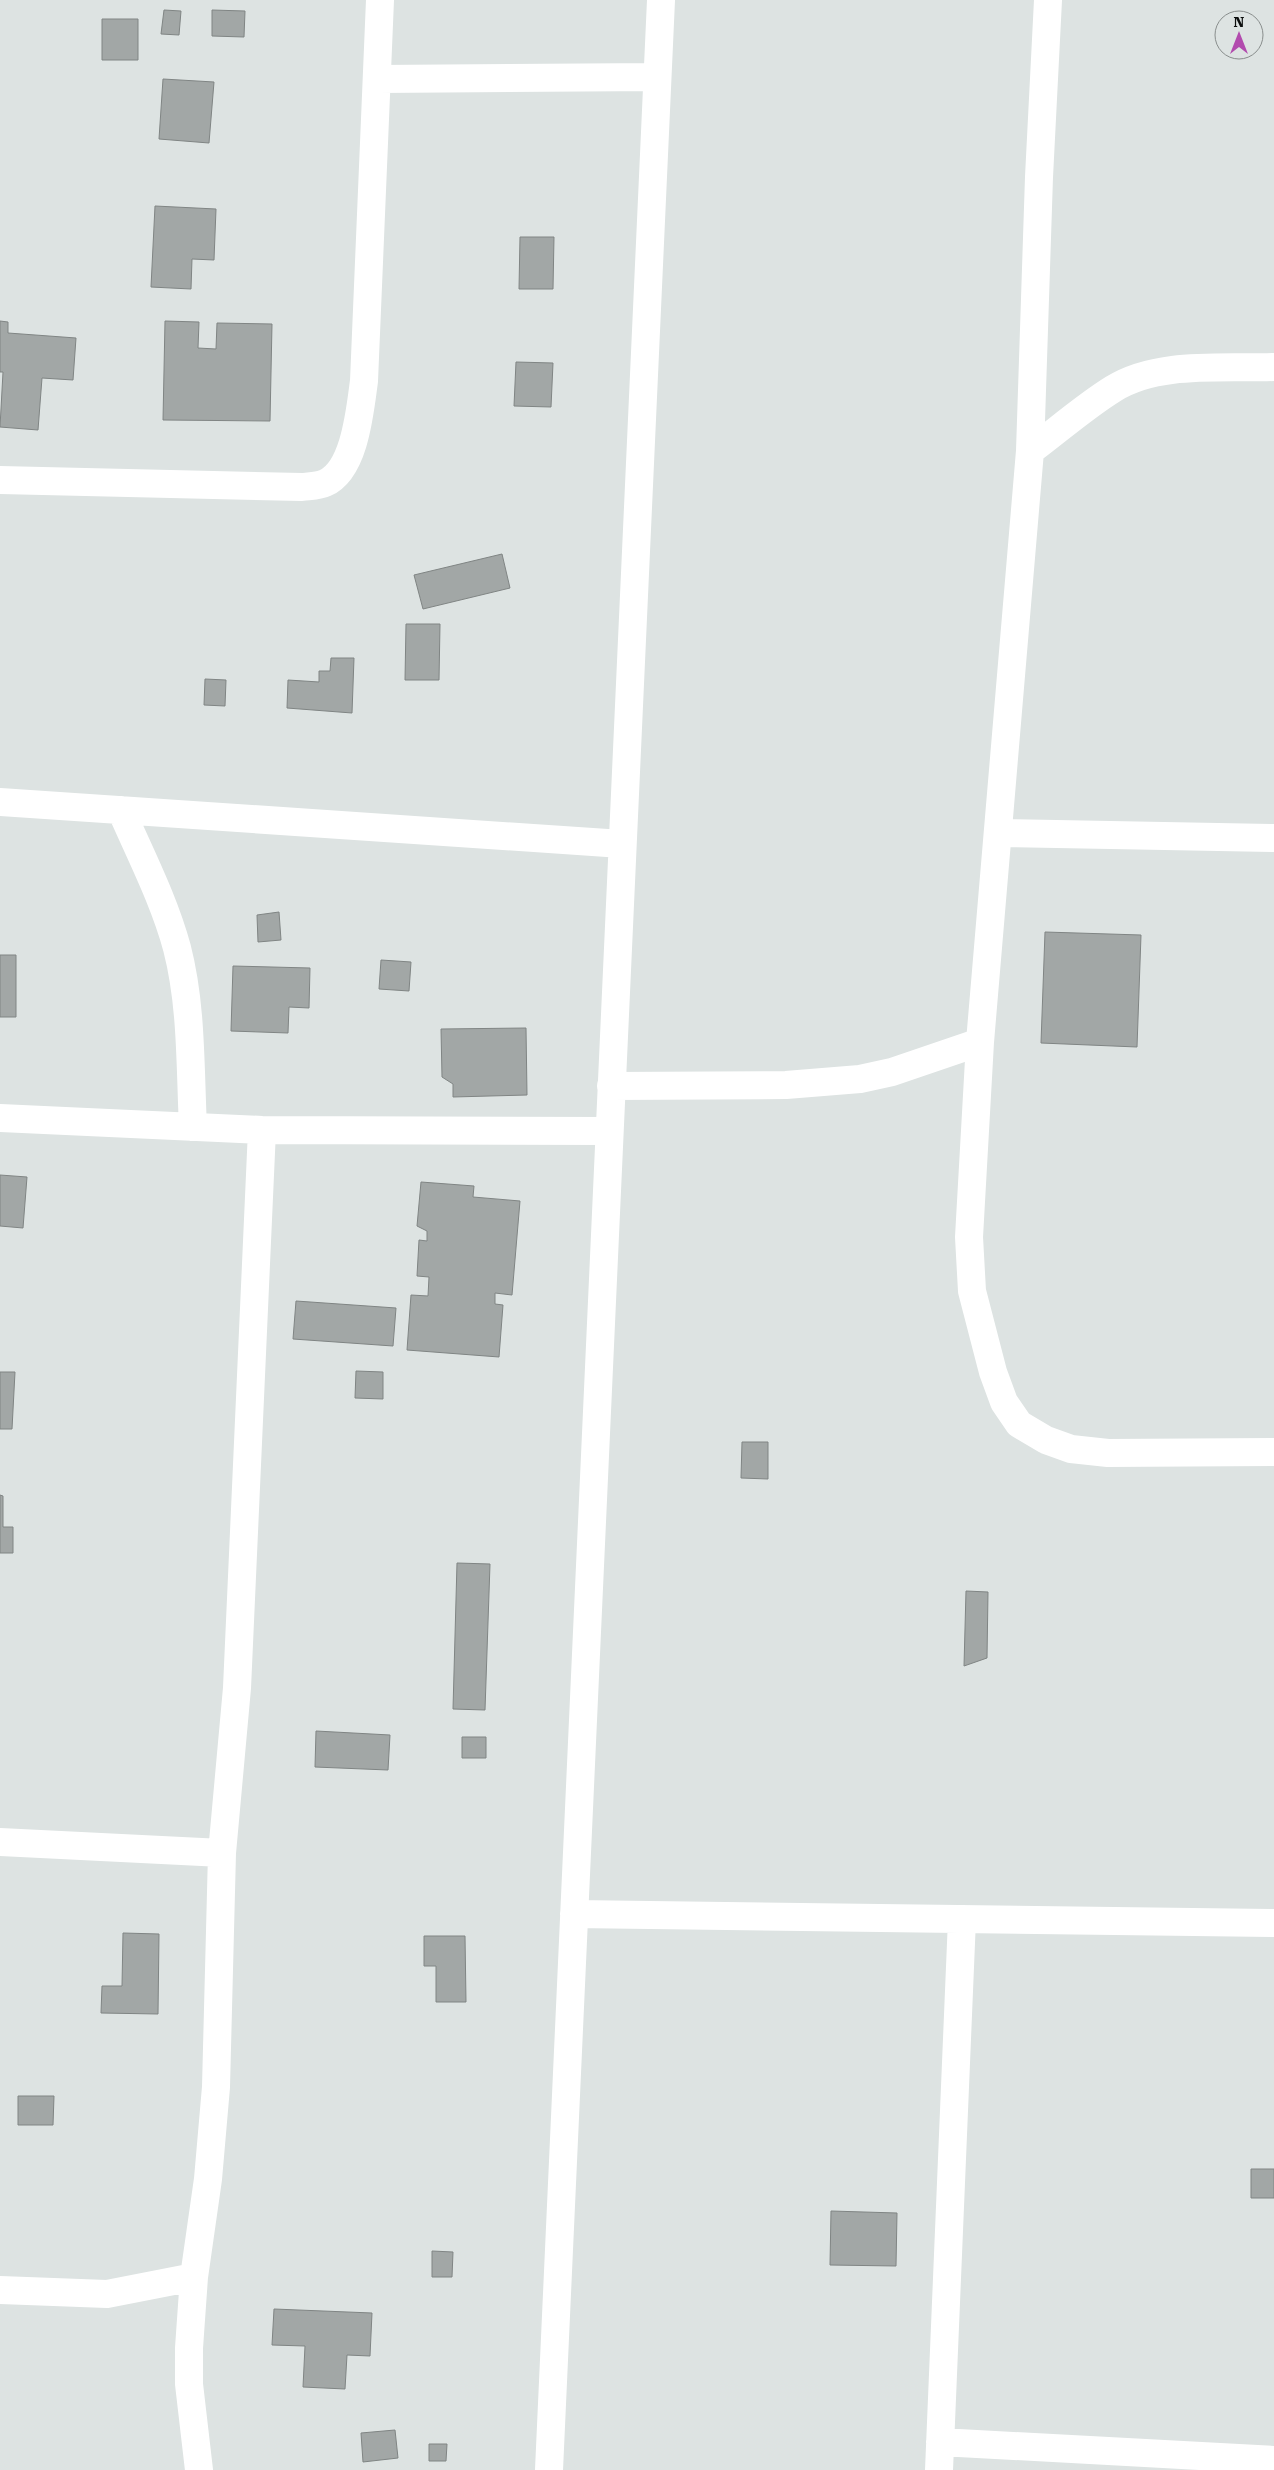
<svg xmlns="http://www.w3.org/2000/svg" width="1274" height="2470" font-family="'Roboto Serif',serif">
  <rect width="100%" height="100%" fill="#dde3e2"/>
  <!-- building -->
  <path fill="#a2a7a6" stroke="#808584" d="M164 10 181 11 179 35 161 34Z
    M212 10 245 11 244 37 212 36Z
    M102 19H138V60H102Z
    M163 79 214 82 209 143 159 139Z
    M155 206 216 209 214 260 192 259 191 289 151 287Z
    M520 237H554L553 289H519Z
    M0 321 8 322V333L76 338 73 380 42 378 38 430 0 427 3 372H0Z
    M165 321 199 322 198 348 216 349 217 323 272 324 270 421 163 420Z
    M516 362 553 363 551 407 514 406Z
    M502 554 510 588 423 609 414 575Z
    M406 624H440L439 680H405Z
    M331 658H354L352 713 287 708 288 680 319 682V671H330Z
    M205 679 226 680 225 706 204 705Z
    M279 912 281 940 258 942 257 915Z
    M1045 932 1141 935 1137 1047 1041 1043Z
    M0 955H16V1017H0Z
    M381 960 411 962 409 991 379 989Z
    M233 966 310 968 309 1008 289 1007 288 1033 231 1031Z
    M526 1028 527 1095 453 1097V1084L442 1077 441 1029Z
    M0 1175 27 1177 23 1228 0 1226Z
    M421 1182 474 1186 473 1197 520 1201 512 1295 495 1293V1304L503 1305 499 1357 407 1350 411 1295 428 1296 429 1277 417 1276 419 1240 427 1241V1231L417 1226Z
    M296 1301 396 1308 393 1346 293 1339Z
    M356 1371 383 1372V1399L355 1398Z
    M0 1372H15L12 1429H0Z
    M742 1442H768V1479L741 1478Z
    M0 1495 3 1496V1527H13V1553H0Z
    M457 1563 490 1564 485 1710 453 1709Z
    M966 1591 988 1592 987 1658 964 1666Z
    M316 1731 390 1735 388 1770 315 1767Z
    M462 1737H486V1758H462Z
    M123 1933 159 1934 158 2014 101 2013 102 1986H122Z
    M424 1936H465L466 2002H436V1966H424Z
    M18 2096H54L53 2125H18Z
    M1251 2169H1274V2198H1251Z
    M831 2211 897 2213 896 2266 830 2265Z
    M432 2251 453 2252 452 2277H432Z
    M274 2309 372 2313 370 2356 347 2355 345 2389 303 2387 305 2346 272 2345Z
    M395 2430 398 2458 363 2462 361 2433Z
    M429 2444H447L446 2461H429Z"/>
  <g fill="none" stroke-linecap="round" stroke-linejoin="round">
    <!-- minor -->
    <path stroke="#fff" stroke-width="28" d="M1048 0 1039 177 1030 451 980 1042 969 1237 972 1291 993 1372 1004 1402 1019 1424 1046 1440 1071 1449 1108 1453 1274 1452
      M378 79 657 77
      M1030 451C1057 431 1084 407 1113 389 1158 361 1222 369 1274 367
      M0 480 302 487C309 486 319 486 325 483 355 470 360 410 364 381L380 0
      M0 802 622 844
      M121 810C141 856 164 900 177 948 192 1006 190 1068 193 1127
      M999 833 1274 838
      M611 1086 786 1085 860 1079 892 1072 980 1042
      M0 1118 262 1130 609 1131
      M0 1842 222 1853
      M574 1914 1274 1923
      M0 2290 107 2294 194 2277
      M940 2442 1274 2460
      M199 2470 189 2384V2348L194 2277 208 2179 216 2087 222 1853 237 1688 262 1130
      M549 2470 661 0
      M939 2470 962 1919"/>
  </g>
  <!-- north arrow -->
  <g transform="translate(1239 35)"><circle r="24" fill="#dde3e2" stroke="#898e8d"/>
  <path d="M0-4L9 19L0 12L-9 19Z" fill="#b24bae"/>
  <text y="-8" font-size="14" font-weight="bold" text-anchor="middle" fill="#0c0e0e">N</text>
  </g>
</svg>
